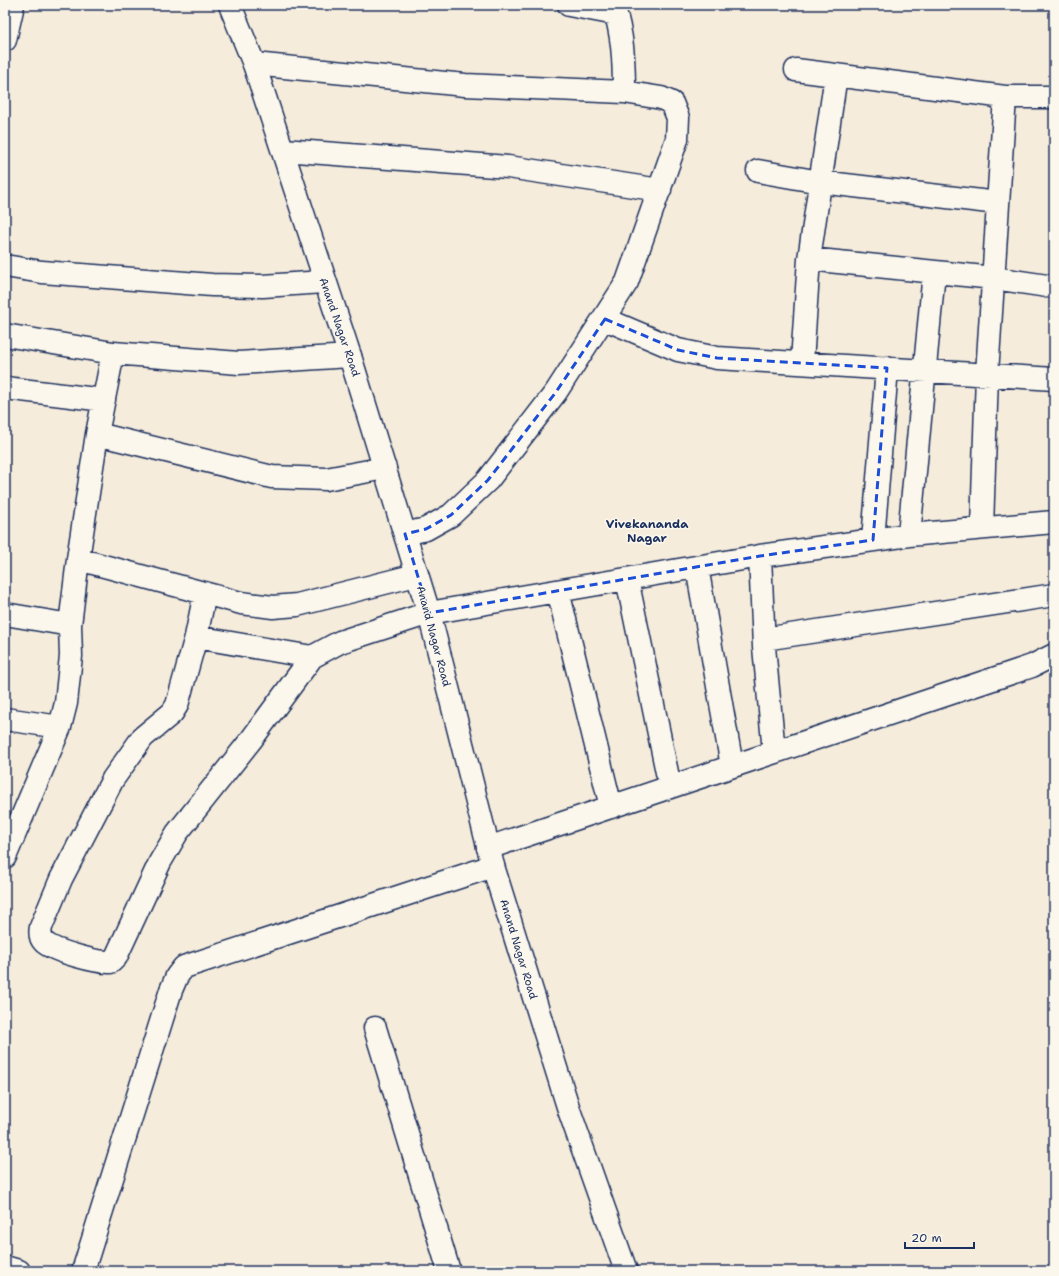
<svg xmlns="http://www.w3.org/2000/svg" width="1059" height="1276" font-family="'Shantell Sans',sans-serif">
  <rect width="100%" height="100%" fill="#f6ecdb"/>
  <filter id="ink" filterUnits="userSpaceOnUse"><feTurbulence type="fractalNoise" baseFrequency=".025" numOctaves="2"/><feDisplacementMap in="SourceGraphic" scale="8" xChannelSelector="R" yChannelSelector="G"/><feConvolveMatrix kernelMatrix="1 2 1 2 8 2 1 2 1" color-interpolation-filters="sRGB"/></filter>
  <g filter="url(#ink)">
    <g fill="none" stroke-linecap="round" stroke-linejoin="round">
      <defs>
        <path id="street" d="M569 5 616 14
          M613 5C623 34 624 62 624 92
          M5 40 13 5
          M254 64 465 85 624 92 661 98 672 103 678 118 677 139 627 282 556 392 488 480 451 515 426 529 405 534
          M796 70 1005 97H1054
          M283 150 508 167 660 190
          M758 171 820 182 998 203
          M809 259 994 278 1054 287
          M5 266 42 272 212 285 263 286 324 282
          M605 319 678 350 717 358 1054 379
          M5 335 113 353 239 363 350 356
          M802 362 809 259 836 75
          M5 388 104 400
          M97 434 272 477 326 479 385 468
          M982 528 987 374 1005 97
          M909 535 934 272
          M873 540 887 368
          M760 556 764 647 774 752
          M78 559 241 603 273 607 297 605 416 575
          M697 567 732 766
          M627 579 670 787
          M558 591 611 807
          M205 593 196 637 177 705 172 713 143 737 113 779 61 879 41 927C40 932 40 938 44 942 53 951 98 963 111 962L116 957 160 862 177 833 251 740 312 657 340 642 429 613 760 556 909 535 1054 522
          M5 614 70 625
          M196 637 312 657
          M764 639 1054 595
          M5 719 60 727
          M488 848 1032 666 1054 655
          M5 857 60 727 66 703 71 656 70 625 78 559 97 434 113 353
          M375 1028 449 1271
          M5 1267 19 1271
          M83 1271 171 990 177 976 184 967 493 866"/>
        <path id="secondary" d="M230 5 254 64 350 356 429 613 493 866 569 1110 626 1271"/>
      </defs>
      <!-- street casing -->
      <use href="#street" stroke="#1b2f5e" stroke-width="25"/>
      <!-- secondary casing -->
      <use href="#secondary" stroke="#1b2f5e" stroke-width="25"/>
      <!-- street -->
      <use href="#street" stroke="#fbf7ec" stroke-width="22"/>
      <!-- secondary -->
      <use href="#secondary" stroke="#fbf7ec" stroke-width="22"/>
    </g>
  </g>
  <!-- marked area -->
  <path fill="none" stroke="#1d4ed8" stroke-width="3" stroke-dasharray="8 5" stroke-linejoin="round" d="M605 319 678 350 717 358 887 368 873 540 760 556 429 613 405 534 426 529 451 515 488 480 556 392Z"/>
  <g text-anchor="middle" stroke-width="3" stroke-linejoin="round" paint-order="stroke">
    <!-- street labels -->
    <g font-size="11" fill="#1b2f5e" stroke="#fbf7ec">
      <text transform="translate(340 327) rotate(71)" y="4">Anand Nagar Road</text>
      <text transform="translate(434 636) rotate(75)" y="4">Anand Nagar Road</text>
      <text transform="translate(519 949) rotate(73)" y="4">Anand Nagar Road</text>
    </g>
    <!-- neighbourhood labels -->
    <g font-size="12" font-weight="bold" fill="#1b2f5e" stroke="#fbf7ec">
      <text x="647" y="528">Vivekananda<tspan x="647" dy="14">Nagar</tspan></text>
    </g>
  </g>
  <!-- margin -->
  <rect width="1059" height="1276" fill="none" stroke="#fbf7ec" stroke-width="20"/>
  <rect x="10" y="10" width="1039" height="1256" fill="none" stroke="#1b2f5e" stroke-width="1.5" filter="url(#ink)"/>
  <!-- scale -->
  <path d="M905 1242v6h69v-6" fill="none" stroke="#1b2f5e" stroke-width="2"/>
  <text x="911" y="1242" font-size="12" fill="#1b2f5e" stroke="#fbf7ec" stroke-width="3" paint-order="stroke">20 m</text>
</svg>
